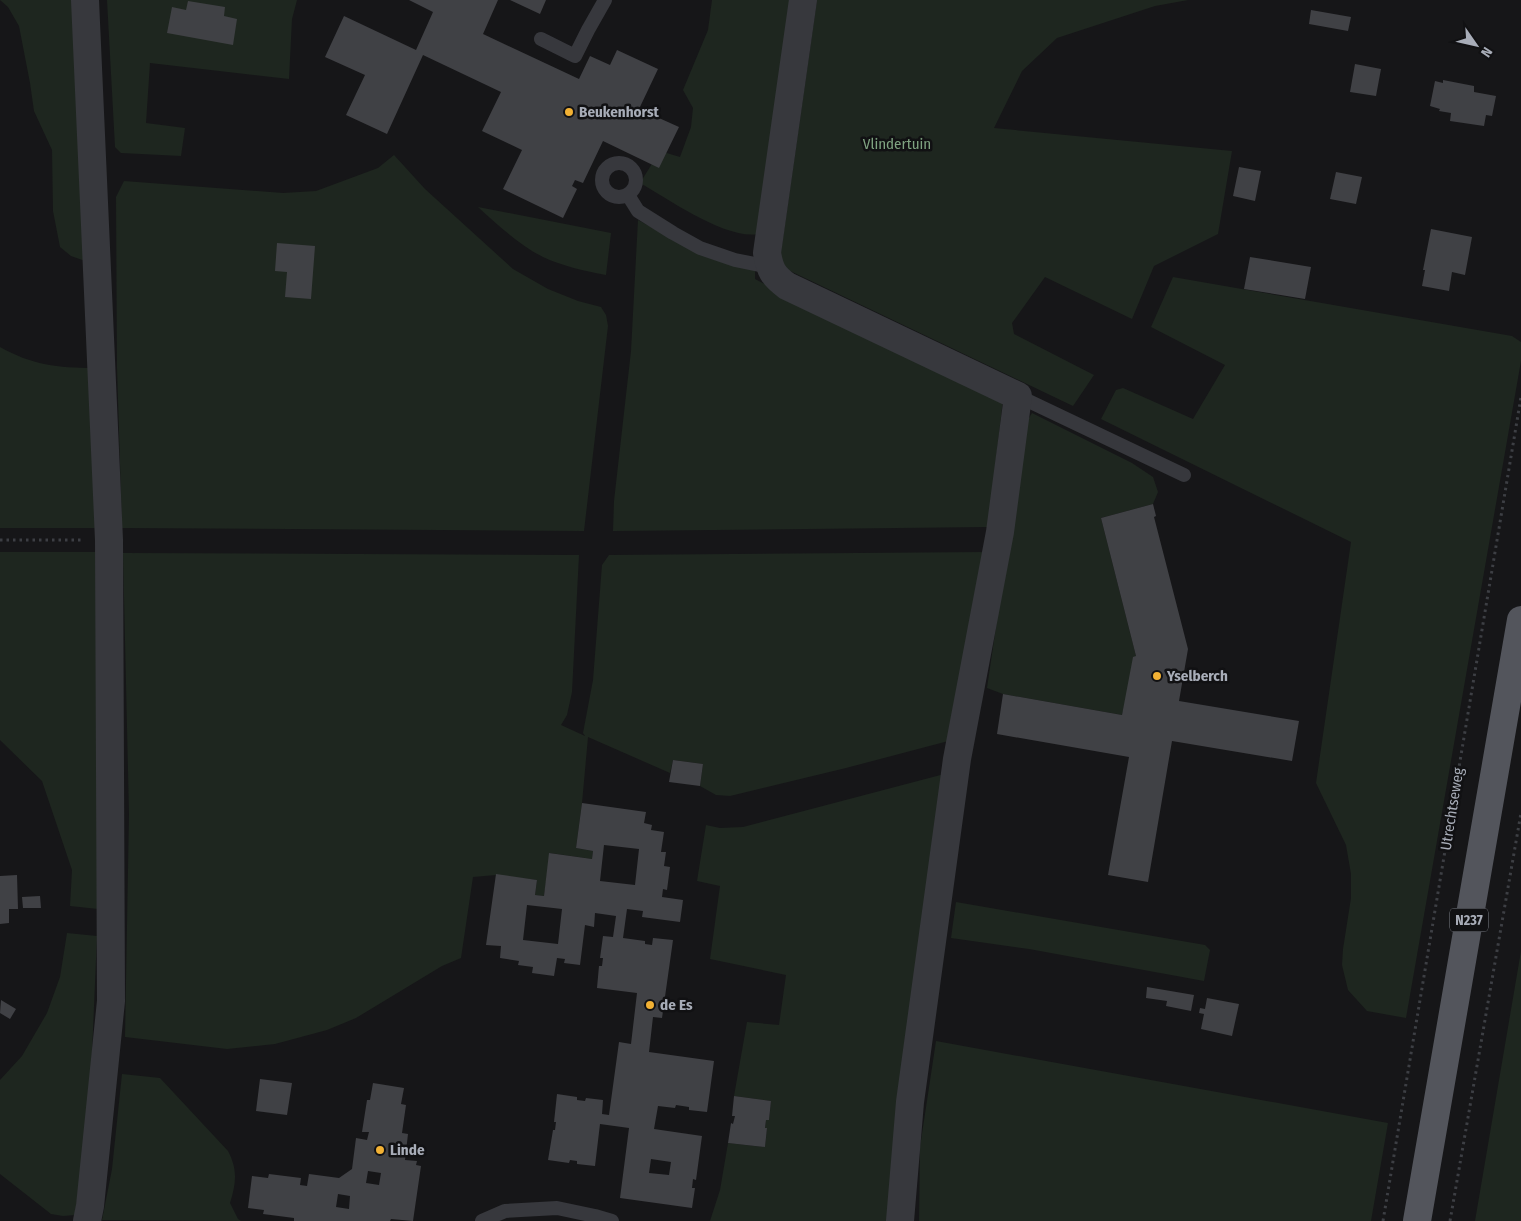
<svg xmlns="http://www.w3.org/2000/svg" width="1521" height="1221" font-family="'Fira Sans Condensed',sans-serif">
  <rect width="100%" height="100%" fill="#161618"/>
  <!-- green -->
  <path fill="#1e261f" d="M0 0H77L88 262 71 256 60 247 53 211 52 150 34 111 30 83 19 26 8 7Z
    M107 0H297L292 19 289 79 150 63 146 123 185 128 181 156 121 153 115 147Z
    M712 0H795L758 234C727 240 668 199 640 183L660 151 680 157 691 127 693 108 683 90 708 30Z
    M817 0H1188L1155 6 1057 38 1022 71 994 128 1232 151 1218 234 1154 266 1132 319 1045 277 1012 323 1014 334 1094 375 1073 406 784 268 780 259Z
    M394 155 425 189 513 269 548 289 578 301 601 307 606 315 608 326 584 531 122 528 117 367 116 197 124 181 283 193 316 191 378 168Z
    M478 207 611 233 606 275C585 271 562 266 543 257 521 246 496 224 478 207Z
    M638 220 692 249 755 266V279L815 310 1003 400 988 527 613 531 614 501 631 351Z
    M1173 277 1512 336 1521 342V361L1406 1018 1367 1011 1348 990 1342 965 1343 949 1351 898V874L1346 845 1316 783 1351 542 1101 419 1116 390 1123 388 1193 419 1225 365 1151 327Z
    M0 347C32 365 58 368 93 368L95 528H0Z
    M1032 413 1132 463 1153 477 1158 492 1153 504 1101 518 1136 656 1122 715 1003 694 987 688 1026 423Z
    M0 552H96L98 909 70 906 72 870 42 781 0 740Z
    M985 552 956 739 846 768 730 796 716 795 700 786 703 764 673 760 670 773 588 737 582 803 576 848 593 851 592 859 550 853 544 896 535 895 537 880 496 875 473 877 461 958 442 966 356 1018 327 1030 275 1044 227 1049 125 1037 129 814 123 553 579 555 572 692 567 715 561 725 585 736 583 733 593 680 602 565 609 555Z
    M952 772 893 1221H710L720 1190 728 1143 765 1147 767 1128H765L766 1120H769L771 1101 734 1096 747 1022 779 1025 786 975 710 959 720 886 697 881 706 825 720 828 743 827Z
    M956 902 1205 945 1210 950 1204 981 1029 949 951 938Z
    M67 933 97 936 90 1101 75 1215 63 1216 51 1214 0 1174V1080L22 1056 47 1013 60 977Z
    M1521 951V1221H1475Z
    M936 1041 1388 1123 1371 1221H919L920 1147Z
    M122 1074 160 1078 228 1151C238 1170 236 1183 230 1203L238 1219 241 1221 102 1220 112 1169Z"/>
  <!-- building -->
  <path fill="#404145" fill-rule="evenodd" d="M409 0H498L483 34 579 79 590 56 610 65 617 50 658 69 639 109 679 127 659 168 603 141 583 183 575 180 572 186 577 189 563 218 503 189 522 150 482 131 501 92 423 55 387 134 346 115 365 75 325 57 344 16 416 50 433 12Z
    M510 0H546L540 14Z
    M188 1 225 7 224 16 237 19 233 45 167 33 172 7 186 10Z
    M1311 10 1351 17 1348 31 1309 24Z
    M1355 64 1381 69 1376 96 1350 92Z
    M1443 80 1474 86V92L1496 96 1492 116 1486 115 1484 126 1450 121 1451 113 1439 111 1440 109 1430 106 1435 81 1443 83Z
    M1239 167 1261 171 1255 201 1233 196Z
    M1336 172 1362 177 1356 204 1330 199Z
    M1431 229 1472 237 1465 275 1452 272 1449 291 1422 286 1425 270H1423Z
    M277 243 315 246 311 299 285 297 287 272 275 271Z
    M1250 257 1311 267 1305 299 1244 289Z
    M1153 504 1156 516 1154 517 1188 649 1179 701 1299 721 1292 761 1172 741 1148 882 1108 875 1129 757 997 734 1003 694 1122 715 1133 657 1136 656 1101 518Z
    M673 760 703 764 700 786 669 782Z
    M582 803 646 812 644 823 652 825 651 830 664 832 661 852H666L664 866 670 867 667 890 663 889 662 897 683 900 680 922 642 917 643 911 627 909 623 938 645 941V944L652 945 653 938 673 940 662 1018 653 1017 649 1052 714 1061 707 1112 689 1110V1107L676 1105 675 1108 658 1106 654 1129 702 1136 696 1180 693 1179 692 1188H695L692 1208 620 1198 629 1128 600 1124 595 1166 577 1164V1161L570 1160 569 1163 548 1160 553 1130H555L556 1122H554L557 1094 577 1097V1100L585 1101 586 1098 603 1100 602 1114 609 1115 619 1042 631 1044 637 993 597 988 599 966H602L603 958H600L603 936 613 937 616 916 595 913 594 927 585 925 580 965 564 963 565 959 557 958 554 976 532 973 533 967 518 965 519 961 500 958 501 946 486 945 496 874 537 880 535 895 544 896 549 853 592 859 593 851 576 848ZM604 845 639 849 635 885 600 881ZM527 905 562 909 558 944 523 940ZM651 1159 671 1162 669 1175 649 1173Z
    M17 875 18 909H9V923L0 924V876Z
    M40 896 41 908H23L22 897Z
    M1147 987 1194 995 1191 1011 1166 1006 1167 1001 1146 998Z
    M1207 998 1239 1004 1232 1036 1201 1029 1204 1014 1199 1013 1200 1008 1205 1009Z
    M1 1000 16 1009 10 1019 0 1013Z
    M260 1079 292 1083 287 1115 256 1111Z
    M373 1083 404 1088 401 1104 406 1105 402 1133 408 1134 405 1160 417 1161 416 1165 421 1166 413 1221 391 1219 390 1221H294V1218L263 1214 264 1210 248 1208 252 1176 268 1178 269 1174 301 1178 300 1185 307 1186 309 1174 339 1178 352 1169 356 1138 367 1140 369 1132H362L367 1100H370ZM368 1171 381 1173 379 1185 366 1183ZM338 1194 350 1196 349 1209 336 1207Z
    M734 1096 771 1101 769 1120H766L765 1128H767L765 1147 728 1143 731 1123 733 1124 735 1116H732Z"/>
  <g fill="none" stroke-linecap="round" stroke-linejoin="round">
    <!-- path -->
    <path stroke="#3d3f44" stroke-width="3" stroke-dasharray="2.5 4" stroke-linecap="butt" d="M0 540H83
      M1383 1221 1521 397
      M1450 1221 1521 813"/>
    <!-- lane -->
    <path stroke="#37383d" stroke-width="14" d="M541 39 575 56 588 30 605 0
      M602 180a17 17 0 1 1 34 0a17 17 0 1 1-34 0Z
      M628 195 638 211 673 233 700 248 735 260 769 267
      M1018 396 1184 475
      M482 1221 505 1211 557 1208 595 1216 612 1221"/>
    <!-- street -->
    <path stroke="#37383d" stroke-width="28" d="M85 0 109 540 111 1001 90 1206 87 1221
      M803 0 767 253C770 270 773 276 787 286L1018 396 1000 532 957 759 910 1102 900 1221"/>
    <!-- primary -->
    <path stroke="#53555c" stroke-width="28" d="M1417 1221 1521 620"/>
  </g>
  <!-- markers -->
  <g fill="#f2b134" stroke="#111113" stroke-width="2">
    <circle cx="569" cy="112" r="5"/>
    <circle cx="1157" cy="676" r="5"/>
    <circle cx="650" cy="1005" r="5"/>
    <circle cx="380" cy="1150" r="5"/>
  </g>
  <g text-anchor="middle" stroke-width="5" stroke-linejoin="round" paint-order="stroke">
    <!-- shield labels -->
    <rect fill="#111113" stroke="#7b7e86" stroke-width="1" x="1450" y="908.5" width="38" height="23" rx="4"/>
    <g font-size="14" font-weight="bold" fill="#a8adb8">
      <text x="1469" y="925">N237</text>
    </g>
    <!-- poi labels -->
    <g font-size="15" font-weight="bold" fill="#a8adb8" stroke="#111113" text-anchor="start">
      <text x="579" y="117">Beukenhorst</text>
      <text x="1167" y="681">Yselberch</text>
      <text x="660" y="1010">de Es</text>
      <text x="390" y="1155">Linde</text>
    </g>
    <!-- park labels -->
    <g font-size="15" fill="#7fa381" stroke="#111113">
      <text x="897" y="149">Vlindertuin</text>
    </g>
    <!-- street labels -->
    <g font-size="15" fill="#a8adb8" stroke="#111113">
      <text transform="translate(1452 809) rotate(-81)" y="5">Utrechtseweg</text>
    </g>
  </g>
  <!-- north arrow -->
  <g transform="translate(1476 45) rotate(124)" stroke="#111113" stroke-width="4" paint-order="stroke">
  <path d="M0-4L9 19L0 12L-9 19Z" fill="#a8adb8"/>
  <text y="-8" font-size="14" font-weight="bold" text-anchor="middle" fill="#a8adb8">N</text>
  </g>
</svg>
